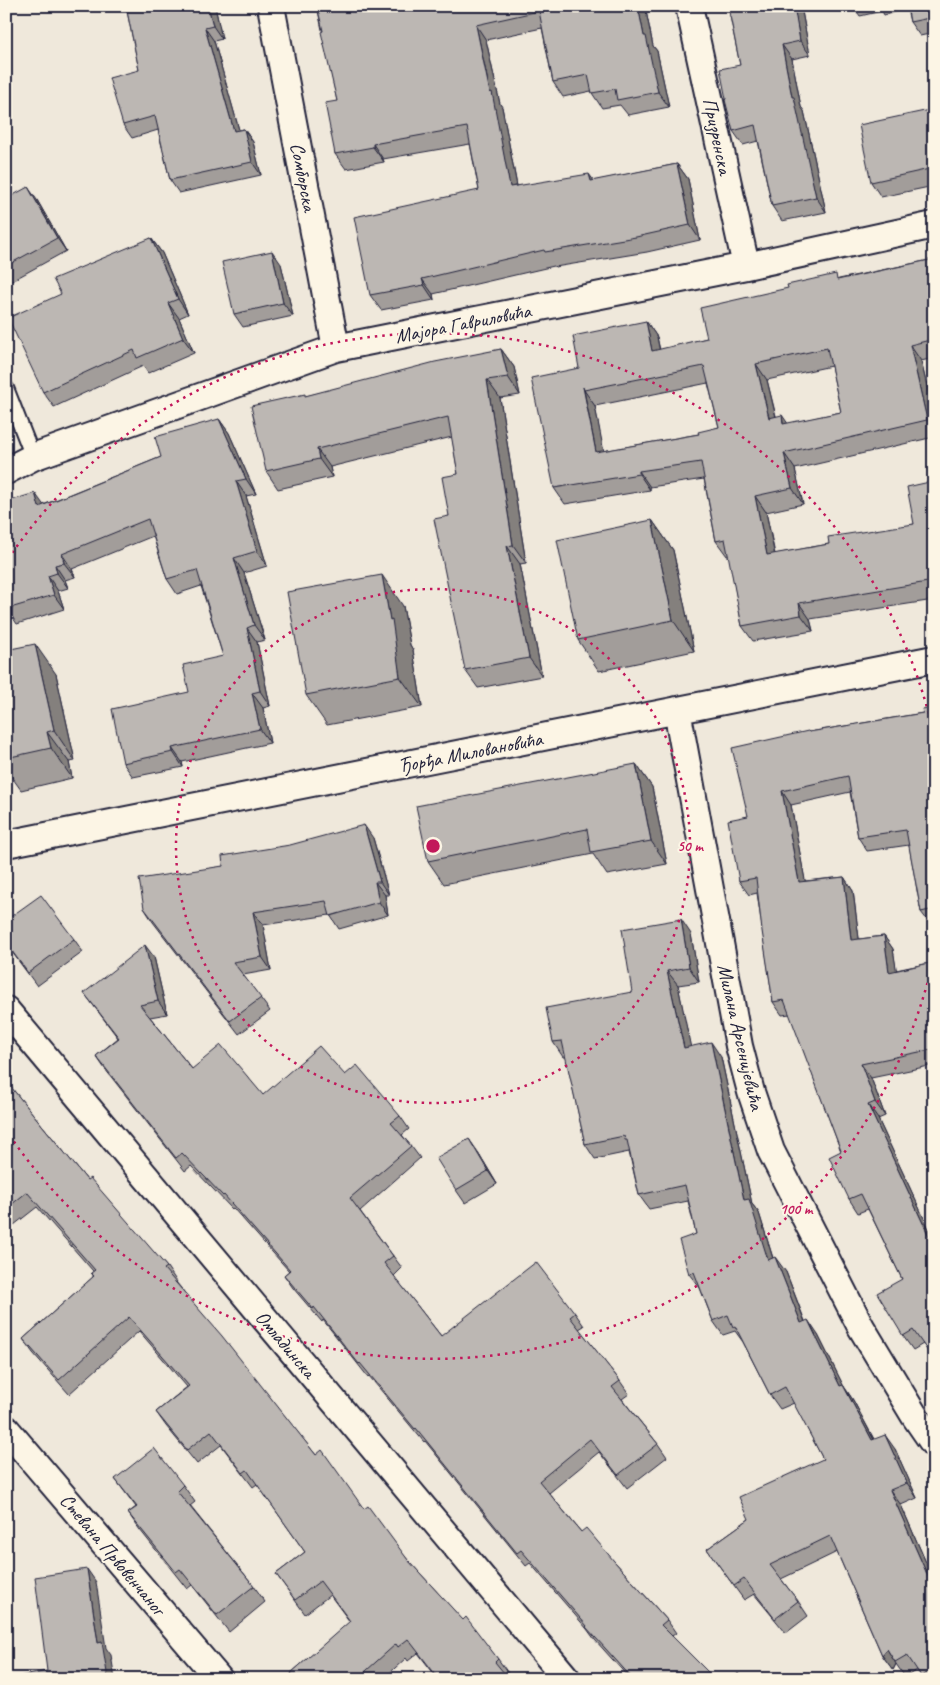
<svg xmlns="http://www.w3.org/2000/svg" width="940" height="1685" font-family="Caveat,sans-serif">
  <rect width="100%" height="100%" fill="#efe8db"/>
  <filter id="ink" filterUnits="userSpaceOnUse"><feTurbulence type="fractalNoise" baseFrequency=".02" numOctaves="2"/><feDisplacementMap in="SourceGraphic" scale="10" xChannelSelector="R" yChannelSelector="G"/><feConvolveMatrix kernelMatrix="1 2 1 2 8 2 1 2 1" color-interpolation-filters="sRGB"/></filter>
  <g filter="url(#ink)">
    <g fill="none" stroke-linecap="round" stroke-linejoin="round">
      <defs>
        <path id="lane" d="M6 388 33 457"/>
        <path id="street" d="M271 6 336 348
          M689 6 746 266
          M6 471 33 457 336 348 746 266 934 225
          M677 710 739 1046 751 1092 771 1151 861 1327 914 1415 934 1444
          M6 844 934 659
          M6 1010 567 1679
          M6 1429 219 1679"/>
      </defs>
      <!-- lane casing -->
      <use href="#lane" stroke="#22223b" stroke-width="18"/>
      <!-- street casing -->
      <use href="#street" stroke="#22223b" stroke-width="30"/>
      <!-- lane -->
      <use href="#lane" stroke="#fcf5e5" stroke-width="14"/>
      <!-- street -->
      <use href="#street" stroke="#fcf5e5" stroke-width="26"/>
    </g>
    <!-- wall -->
    <path fill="#a29d9a" stroke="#22223b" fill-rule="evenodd" d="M126 6H215L222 39 214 41 239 130 244 129 253 142 261 175 179 193 170 180 158 130 132 138 123 125 139 70Z
      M317 6H645L653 46 657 51 669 107 628 115 620 105 602 108 592 93 591 91 563 97 553 82 542 28 486 40 500 104 502 107 517 186 594 181 677 164 688 179 700 240 647 252 555 267 554 266 433 294 434 300 381 310 370 295 479 190 470 144 383 159 384 162 346 169 335 154 337 101Z
      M728 6H801L810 55 792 59 801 107 804 111 826 212 782 221 772 206 758 141 743 145 733 131 726 99 740 65Z
      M853 6H934V33L920 36 910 22 907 9 884 15 882 11 860 16Z
      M934 109V186L881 197 871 182Z
      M6 199 37 200 66 251 6 284Z
      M151 238 162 253 188 314 179 318 194 353 148 373 143 366 54 407 43 392 61 294Z
      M934 259V358L921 361 934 416V437L795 469 803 504 766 512 775 554 829 544 914 524 934 481V600L810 619 813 631 753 641 742 626 729 556H727L716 541 704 479 650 487V490L565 504 554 488 579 368 646 321 657 337 660 350 707 338 839 279ZM831 366 841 412 787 424 776 416 767 380ZM708 383 719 427 699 434 603 451 595 406Z
      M281 264 293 316 243 327 234 314Z
      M501 349 514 367 520 395 500 398 526 563 520 564 542 676 478 688 465 670 449 516 458 474 452 437 330 467 332 477 278 489 266 471 306 396Z
      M219 419 229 433 256 494 246 496 267 566 244 573 265 640 257 642 270 706 263 708 270 743 182 762 183 767 133 777 123 763 223 656 201 586 177 594 167 579 153 536 72 569 75 577 65 580 68 588 58 591 64 609 17 624 7 609 43 505 161 457Z
      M652 520 673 550 694 651 599 671 578 640Z
      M403 606 410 645 413 650 422 707 327 725 306 695Z
      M6 650 56 674 75 761 69 762 72 778 21 790 6 769Z
      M934 707V925H931L921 912 909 845 867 851 858 837 850 792 791 805 805 881 844 877 853 891 859 939 884 936 893 949 896 970 934 962V1065L871 1078 885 1116 878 1119 934 1240V1360L923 1344 913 1350 903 1336 902 1279 868 1209 858 1213 849 1199 841 1151 790 1014 782 1015 773 1002 757 893 749 895 739 881 748 816 809 732 923 713Z
      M636 764 652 787 667 864 607 875 593 854 444 884 428 861Z
      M373 838 389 895H385L388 915 339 929 330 915 263 925 271 970 243 975 270 1011 239 1034 153 922 144 908 223 866Z
      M691 934 699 982 678 985 690 1047 721 1057 752 1204 759 1213 773 1258 786 1272 805 1321 818 1335 843 1385 853 1400 874 1439 895 1449 917 1498 901 1505 934 1581V1679H923L917 1670 905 1677 896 1664 893 1670 882 1655 837 1552 781 1579 798 1601 808 1616 786 1633 754 1594 744 1600 707 1549 749 1519 823 1459 794 1403 780 1409 770 1395 743 1342 735 1331 723 1335 713 1321 700 1288 689 1274 696 1234 688 1201 649 1209 639 1195 629 1152 595 1159 585 1144 566 1057H563L553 1042 632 992Z
      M74 939 83 952 37 986 6 944Z
      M154 957 167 1014 150 1017 192 1069 263 1095 345 1075 400 1116 409 1129 402 1135 411 1146 420 1158 360 1211 402 1268 394 1276 441 1336 575 1313 584 1326 579 1329 620 1381 629 1394 622 1399 658 1444 667 1457 627 1488 599 1452 549 1493 581 1532 614 1561 667 1620 676 1633 672 1636 715 1679H630L595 1640 587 1629 530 1563 526 1566 425 1441 424 1442 369 1376 368 1377 323 1320 322 1322 293 1288 284 1275 289 1271 233 1208 232 1209 191 1166 185 1171 105 1069 96 1056 118 1038 84 993Z
      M6 1081 87 1180 167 1267 177 1282H176L316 1455 364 1509 408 1560 498 1659 508 1673 506 1675 509 1679H438L418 1653 408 1661 406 1658 383 1679H295L291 1673 350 1622 330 1595 305 1614 276 1574 305 1552 257 1484 253 1487 221 1445 197 1464 166 1426 156 1412 187 1387 139 1331 69 1394 33 1353 23 1339 93 1277V1271L37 1207 14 1225 6 1216Z
      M478 1152 497 1184 465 1203 456 1190Z
      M115 1479 183 1485 195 1502 190 1506 254 1586 265 1602 229 1632 192 1585 187 1589 140 1530 128 1513 136 1507Z"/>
    <!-- shaded-wall -->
    <path fill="#84807d" stroke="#22223b" d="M208 6H215L222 39 213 26Z
      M638 6H645L653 46 657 51 669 107 658 92 644 36Z
      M794 6H801L810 55 800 41Z
      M476 25 486 40 500 104 502 107 520 202 510 187Z
      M205 28 214 41 243 144 234 131Z
      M782 45 792 59 801 107 804 111 826 212 816 197 792 97Z
      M244 129 253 142 261 175 252 162Z
      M373 144 383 159 384 162 373 147Z
      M677 164 688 179 700 240 690 225Z
      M589 174 600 189 591 181Z
      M28 187 37 200 66 251 57 238Z
      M151 238 162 253 188 314 178 299Z
      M272 251 281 264 293 316 283 303Z
      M422 279 433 294 434 300 424 285Z
      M168 303 179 318 194 353 183 338Z
      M646 321 657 337 663 367 652 351Z
      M910 345 921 361 934 416V430L927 420Z
      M501 349 514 367 520 395 508 377Z
      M756 364 767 380 780 434 769 418Z
      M487 380 500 398 526 563 513 545Z
      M584 390 595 406 607 468 596 452Z
      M782 415 793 431 783 424Z
      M219 419 229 433 256 494 246 479Z
      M317 449 330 467 332 477 319 459Z
      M784 453 795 469 803 504 792 488Z
      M639 471 650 487V490L639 474Z
      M236 481 246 496 267 566 257 551Z
      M35 493 45 507H39Z
      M755 496 766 512 778 571 767 555Z
      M652 520 673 550 694 651 673 620Z
      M507 546 520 564 542 676 529 658Z
      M62 554 72 569 75 577 64 563Z
      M234 558 244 573 265 640 254 625Z
      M55 565 65 580 68 588 57 573Z
      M382 575 403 606 410 645 413 650 422 707 400 677Z
      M48 576 58 591 64 609 54 595Z
      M799 603 810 619 813 631 801 615Z
      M247 628 257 642 270 706 260 691Z
      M35 644 56 674 75 761 54 730Z
      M252 693 263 708 270 743 260 729Z
      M47 732 69 762 72 778 51 748Z
      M172 748 182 762 183 767 173 752Z
      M636 764 652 787 667 864 651 841Z
      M782 791 791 805 808 896 799 882Z
      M364 825 373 838 389 895 380 882Z
      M844 877 853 891 861 954 851 940Z
      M375 882 385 895 388 915 379 902Z
      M253 912 263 925 271 970 262 957Z
      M681 919 691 934 699 982 689 967Z
      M884 936 893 949 899 986 889 972Z
      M145 945 154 957 167 1014 158 1001Z
      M667 971 678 985 694 1063 684 1048Z
      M711 1042 721 1057 752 1204 759 1213 778 1275 768 1260 744 1200Z
      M861 1064 871 1078 885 1116 875 1102Z
      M868 1105 878 1119 934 1240V1247Z
      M469 1139 478 1152 497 1184 488 1171Z
      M775 1257 786 1272 811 1338 801 1323Z
      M808 1320 818 1335 851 1401 840 1386Z
      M843 1385 853 1400 882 1455 872 1440Z
      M885 1435 895 1449 917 1498 907 1483Z
      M890 1490 901 1505 934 1581V1590Z
      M87 1569 96 1582 106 1648 111 1655 115 1679H108L98 1643Z
      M887 1649 896 1664 893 1670 882 1655Z"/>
    <!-- building -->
    <path fill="#bcb7b3" stroke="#22223b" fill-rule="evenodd" d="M126 6H208L213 26 205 28 234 131 244 129 252 162 170 180 155 116 123 125 109 78 139 70Z
      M317 6H638L644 36H646L658 92 617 100 615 89 592 93 588 75 553 82 539 11 476 25 490 93 492 92 510 187 589 174 591 181 677 164 690 225 636 237 545 252 544 250 422 279 424 285 370 295 354 217 479 190 467 127 373 144V147L335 154 325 103 337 101 321 32 323 31Z
      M728 6H794L800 41 782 45 792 97H794L816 197 772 206 755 125 733 131 725 100 726 99 720 69 740 65Z
      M907 6H934V17L910 22Z
      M934 109V168L871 182 859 125Z
      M28 187 57 238 6 266V199Z
      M151 238 178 299 168 303 183 338 137 358 134 350 43 392 8 318 61 294 53 279Z
      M272 251 283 303 234 314 222 262Z
      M934 259V339L910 345 927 420 784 453 792 488 755 496 767 555 829 544 828 537 914 524 907 487 934 481V581L799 603 801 615 742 626 725 539 716 541 701 462 639 471V474L554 488 531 378 579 368 573 336 646 321 652 351 707 338 700 308 788 288 787 285 836 274 837 280ZM827 348 841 412 783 424 782 415 769 418 756 364ZM704 366 719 427 698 432 699 434 596 452 583 387 584 390Z
      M501 349 508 377 487 380 513 545 507 546 529 658 465 670 434 519 449 516 442 477 458 474 448 417 317 449 319 459 266 471 251 406 305 394V396L435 362Z
      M219 419 246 479 236 481 257 551 234 558 254 625 247 628 260 691 252 693 260 729 172 748 173 752 123 763 112 709 189 692 183 665 223 656 197 570 167 579 148 519 62 554 64 563 55 565 57 573 48 576 54 595 7 609 6 607V502L35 493 39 507 161 457 155 437Z
      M652 520 673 620 578 640 557 540Z
      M382 575 390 620 392 619 400 677 306 695 287 592Z
      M35 644 54 730 47 732 51 748 6 758V650Z
      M934 707V909L921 912 906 830 858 837 848 776 782 791 799 882 844 877 851 940 884 936 889 972 934 962V1049L861 1064 875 1102 868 1105 934 1247V1360L913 1330 903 1336 877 1293 902 1279 861 1194 849 1199 829 1157 841 1151 784 1000 773 1002 762 931 756 878 739 881 728 820 748 816 732 748 808 731 809 732 923 713 922 709Z
      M636 764 651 841 591 852 587 829 428 861 416 806Z
      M364 825 380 882H375L379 902 330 916 326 901 253 912 262 957 233 962 261 998 230 1021 144 908 139 879 223 866 222 856 290 845Z
      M41 895 74 939 28 973 6 943V920Z
      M681 919 689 967 667 971 684 1048 711 1042 744 1200 749 1199 768 1260 775 1257 801 1323 808 1320 840 1386 843 1385 872 1440 885 1435 907 1483 890 1490 934 1590V1668L921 1676 907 1655 895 1662 887 1649 882 1655 830 1536 770 1565 798 1601 775 1619 744 1579 734 1586 707 1549 749 1519 739 1497 823 1459 785 1387 770 1395 735 1326 733 1327 728 1315 713 1321 694 1272 689 1274 679 1240 696 1234 685 1185 639 1195 627 1140H625L624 1136 585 1144 562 1041 553 1042 546 1008 632 992 622 929Z
      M145 945 158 1001 140 1005 192 1069 221 1045 263 1095 319 1046 345 1075 357 1065 400 1116 391 1123 411 1146 350 1198 393 1256 384 1263 441 1336 536 1262 575 1313 570 1317 620 1381 612 1387 658 1444 618 1475 590 1439 539 1481 581 1532 586 1528 614 1561 667 1620 661 1625 715 1679H633L586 1627 587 1626 521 1550 517 1553 416 1428 415 1429 360 1363 359 1364 314 1307 313 1309 284 1275 290 1270 224 1195 223 1196 182 1153 176 1158 96 1056 119 1038 84 993Z
      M6 1081 87 1180 90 1178 167 1267 164 1269 222 1336 316 1455 322 1450 364 1509 368 1506 408 1560 463 1620 466 1617 498 1659 495 1662 509 1679H439L408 1639 398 1647 396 1644 357 1679H296L291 1673 350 1621 320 1581 295 1600 276 1574 305 1552 247 1470 243 1473 211 1431 187 1450 156 1412 189 1386 129 1317 59 1380 23 1339 94 1276 91 1273 95 1270 27 1192 6 1209Z
      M469 1139 488 1171 456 1190 436 1158Z
      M154 1448 183 1485 177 1491 254 1586 217 1615 180 1569 176 1572 128 1513 137 1507 115 1479Z
      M87 1569 98 1643 102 1642 108 1679H9L47 1671 35 1577Z
      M738 1673 744 1679H732Z"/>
  </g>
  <!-- distance rings -->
  <g fill="none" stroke="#c2185b" stroke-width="2.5" stroke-dasharray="2.5 5">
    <circle cx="433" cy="846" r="257"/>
    <path d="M933 961A513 513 0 0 1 8 1133M8 559A513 513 0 0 1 933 731"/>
  </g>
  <g text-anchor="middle" stroke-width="4" stroke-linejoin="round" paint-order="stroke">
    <!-- street labels -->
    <g font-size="20" fill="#22223b" stroke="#fcf5e5">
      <text transform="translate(718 136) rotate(78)" y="7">Призренска</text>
      <text transform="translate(304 177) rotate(79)" y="7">Сомборска</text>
      <text transform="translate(463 323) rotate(-11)" y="7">Мајора Гавриловића</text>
      <text transform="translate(470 752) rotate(-11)" y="7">Ђорђа Миловановића</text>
      <text transform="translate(741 1037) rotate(77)" y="7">Милана Арсенијевића</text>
      <text transform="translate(286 1344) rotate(50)" y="7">Омладинска</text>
      <text transform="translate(113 1554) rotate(50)" y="7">Стевана Првовенчаног</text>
    </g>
  </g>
  <circle cx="433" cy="846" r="8" fill="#c2185b" stroke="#fcf5e5" stroke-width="2.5"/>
  <g font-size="15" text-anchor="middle" font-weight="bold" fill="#c2185b" stroke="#fcf5e5" stroke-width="4" stroke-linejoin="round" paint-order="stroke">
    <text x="690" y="851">50 m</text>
    <text x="796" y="1214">100 m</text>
  </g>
  <!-- margin -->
  <rect width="940" height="1685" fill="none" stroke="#fcf5e5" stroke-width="25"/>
  <rect x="12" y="12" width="915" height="1660" fill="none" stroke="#22223b" stroke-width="2" filter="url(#ink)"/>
</svg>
